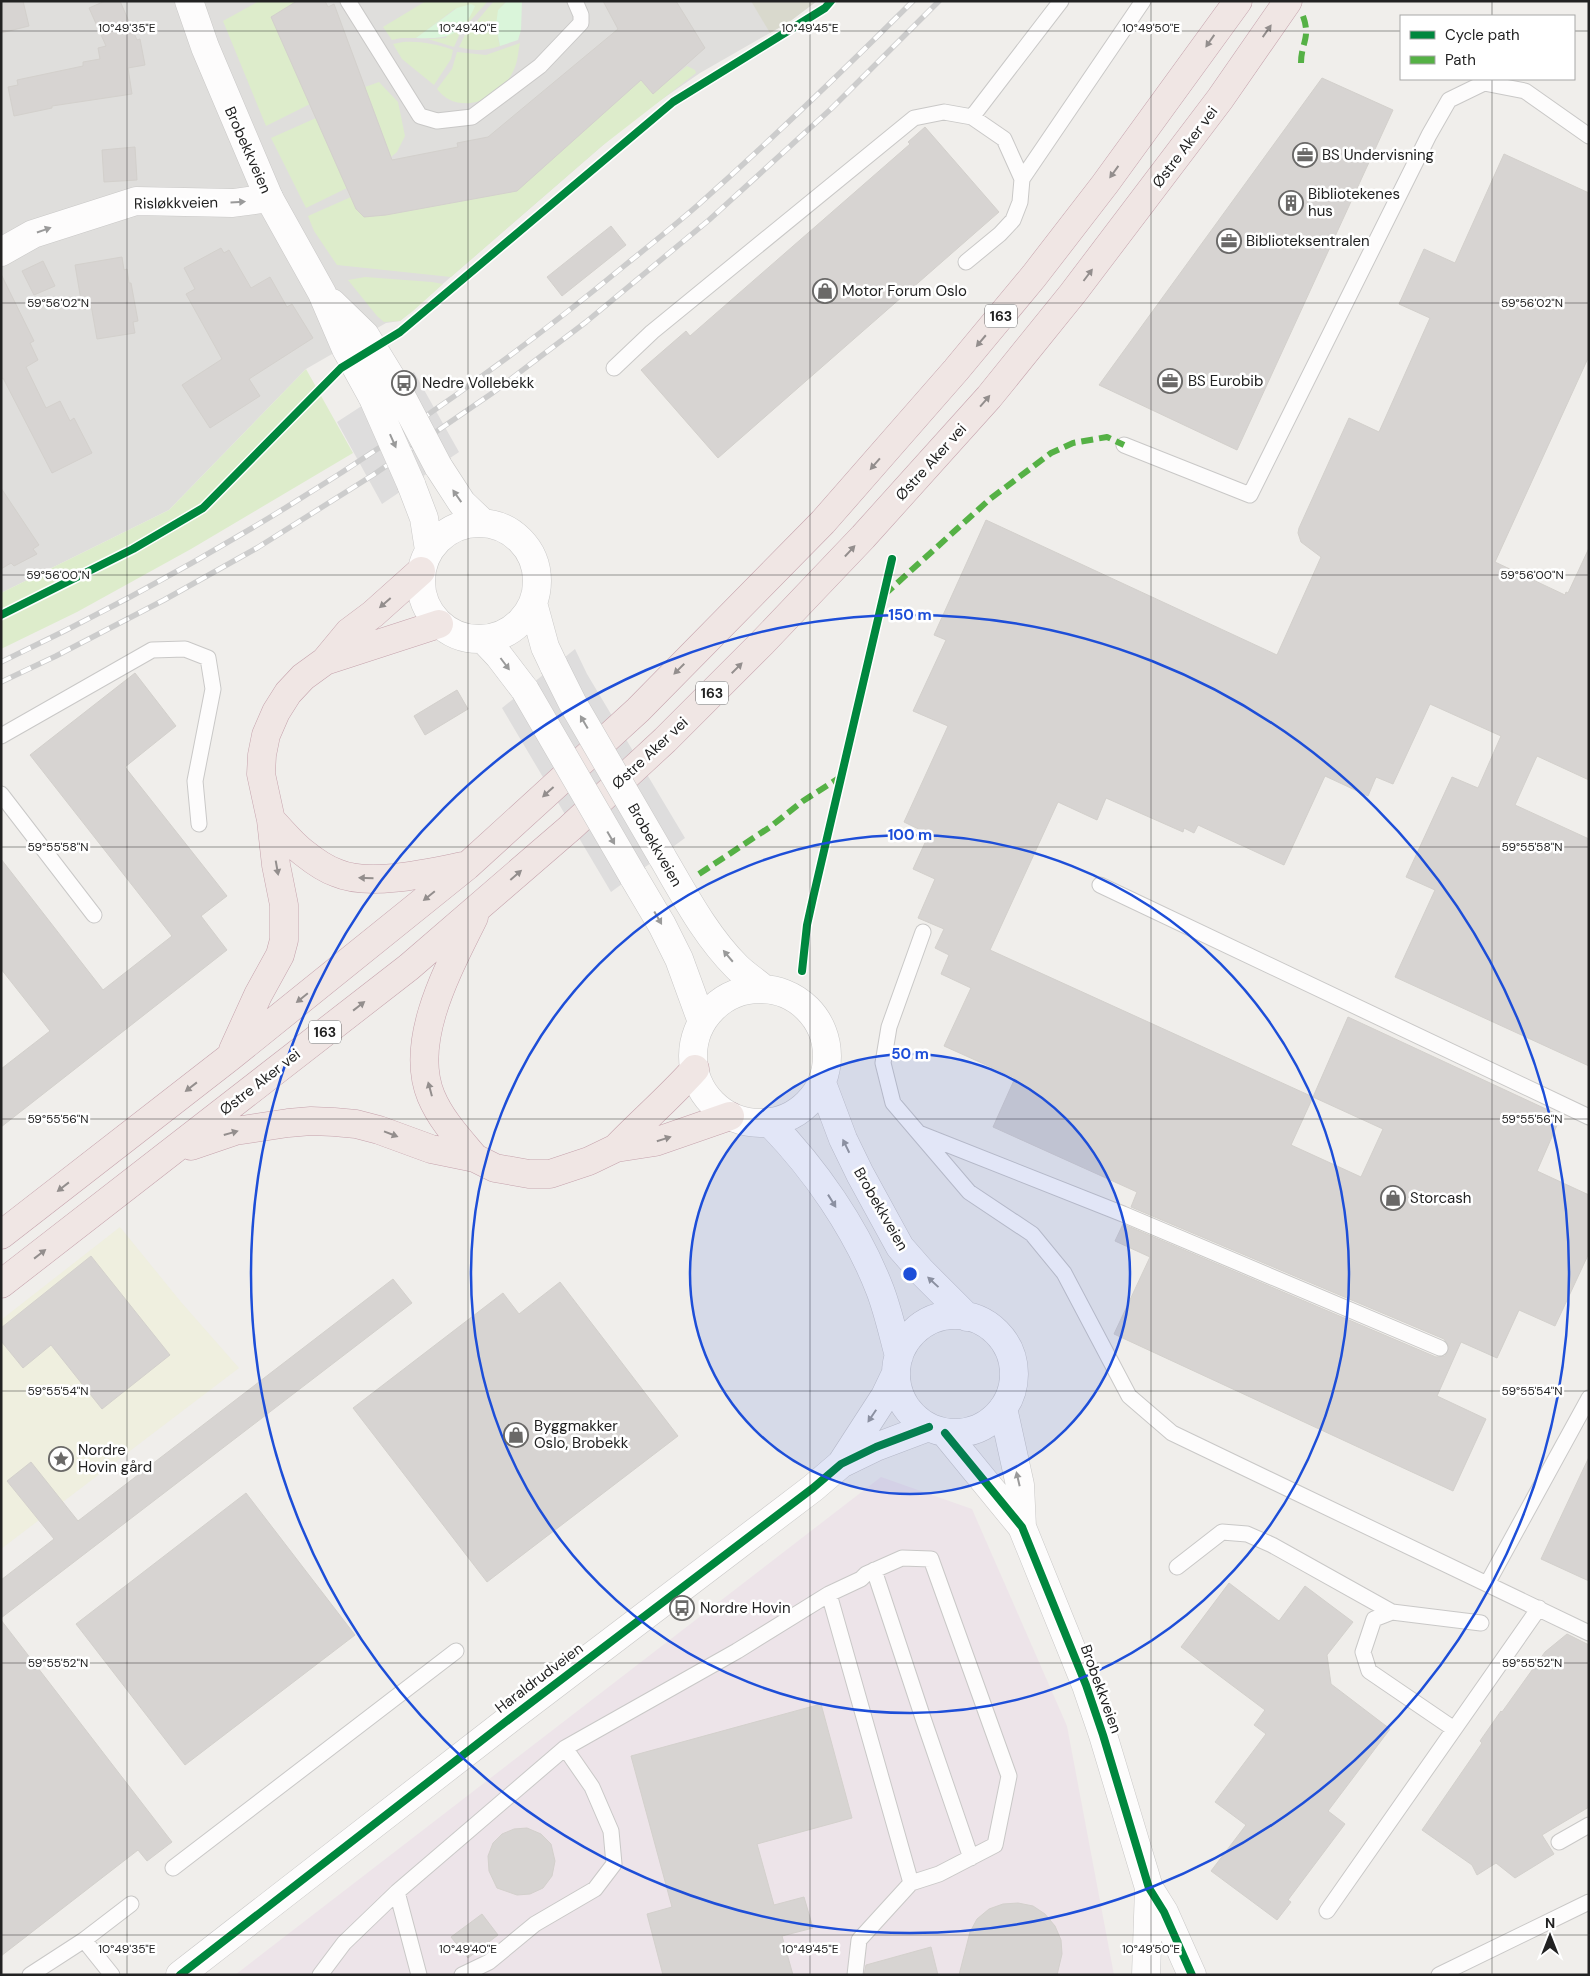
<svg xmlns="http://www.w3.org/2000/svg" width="1590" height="1976" font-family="'DM Sans',sans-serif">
  <rect width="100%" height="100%" fill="#f0eeeb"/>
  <!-- residential -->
  <path fill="#dfdedc" d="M1 1H817L789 22 700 73 632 120 400 321 386 323 306 369 169 510 1 593Z"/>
  <!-- industrial -->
  <path fill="#ede4e9" d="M881 1477 972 1509 1067 1726 1114 1975H235Z"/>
  <!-- construction -->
  <path fill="#d9d9cd" d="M751 1H817L789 22 770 33Z"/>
  <!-- farmland -->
  <path fill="#efefdf" d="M120 1227 181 1302 239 1368 1 1549V1320Z"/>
  <!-- grass -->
  <path fill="#ddeccb" d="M259 1H297L310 104 266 126 223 21Z
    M426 1H488L461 31 454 47 428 39 446 38 456 8 416 38H401L392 40 383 27Z
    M494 1H507C494 10 496 33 500 46 485 51 473 51 459 47L465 35Z
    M403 42C420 41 437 44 453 50L451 59 434 85 402 59 393 44Z
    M520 43C518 51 518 60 515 67 504 97 460 119 437 89L452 69 457 52 486 55Z
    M687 66 695 70 696 73 602 146 451 277 337 265 314 231 308 216 351 197 356 209 364 217 386 215 517 191 641 80 653 93Z
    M379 82 398 102 405 136 397 152 391 157 365 87Z
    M316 118 347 188 306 208 271 138Z
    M365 277 432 282 443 284 413 311 400 321 384 322 377 316 348 280Z
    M306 369 353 453 191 549 77 612 1 649V593L169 510Z"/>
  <!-- park -->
  <path fill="#daf5da" d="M507 1H522L521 30 518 40 500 46 496 25 498 10Z
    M471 4 475 6C462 37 447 39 416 38L457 8Z"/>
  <!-- pier -->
  <path fill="#dedddd" d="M414 372 459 452 382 504 337 422Z
    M575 649 587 674 685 838 611 892 502 708Z"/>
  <!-- building -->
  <path fill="#d7d4d2" stroke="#d3d0cc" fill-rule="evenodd" d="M1 1H23L29 26 1 33Z
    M105 1H120L137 40 140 39 145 65 128 68 132 94 52 106V108L14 116 8 87 18 85 17 80 83 66V62L100 59 98 48 106 46 89 8Z
    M297 1H325L328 7 334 4 392 160 458 147 457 143 488 137 618 29 603 1H676L705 48 653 94 641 80 517 191 386 215 364 217 356 209 271 17Z
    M1322 78 1393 110 1237 450 1099 385Z
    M925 127 999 212 718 458 641 370 686 331 690 336 910 144 908 142Z
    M135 147 137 180 104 182 102 150Z
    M1504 154 1589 193V356L1495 562 1565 595 1566 592 1568 593 1589 548V780L1537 756 1515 805 1589 839V1066L1395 977 1435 890 1406 877 1452 777 1478 788 1501 736 1430 704 1393 784 1376 777 1368 796 1325 776 1284 865 1198 825 1194 833 1184 828 1183 832 1106 798 1097 820 1058 802 990 950 1313 1097 1348 1017 1561 1116 1537 1171 1589 1195V1253L1555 1326 1519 1310 1497 1358 1461 1342 1437 1396 1486 1419 1453 1491 1114 1334 1150 1257 1115 1241 1123 1224 1436 1357 1445 1356 1449 1347 1444 1339 1131 1207 1137 1192 993 1127 1015 1078 944 1046 971 988 941 974 949 955 935 948 944 929 918 918 935 879 913 869 929 834 904 822 948 726 913 711 946 640 934 635 986 520 1277 655 1321 557 1301 542 1298 533 1299 528 1349 418 1379 432 1430 318 1399 304 1424 249 1455 263ZM1313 1097 1383 1129 1361 1177 1291 1145Z
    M611 226 626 245 562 296 547 277Z
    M221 248 224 253 229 250 251 288 270 277 287 307 292 304 313 338 249 379 260 396 210 428 182 385 222 359 186 294 195 289 184 268Z
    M122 257 124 270 127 269 129 283H131L138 321 133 322 135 333 97 339 91 305 82 306 75 265Z
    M43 261 55 286 34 295 22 271Z
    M1 274 34 341 30 343 38 360 26 367 46 408 60 401 70 421 74 418 92 453 52 473 3 378 1 379Z
    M1 488 39 545 33 549 37 554 14 566 11 563 1 569Z
    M135 673 176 726 125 767 227 896 201 916 227 950 1 1127V1069L50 1031 1 969V859L103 990 172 936 30 755Z
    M457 690 468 709 425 735 414 716Z
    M91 1256 170 1355 102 1409 51 1345 23 1368 1 1341V1328Z
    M393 1279 412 1303 1 1618V1580L54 1539 7 1481 31 1462 78 1521Z
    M560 1282 678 1436 487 1582 353 1408 503 1293 519 1314Z
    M1589 1457V1581L1541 1559Z
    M246 1493 355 1635 185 1765 76 1624Z
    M1229 1583 1279 1621 1305 1586 1353 1622 1327 1655 1331 1684 1390 1729 1328 1811 1345 1824 1288 1900 1291 1902 1277 1920 1211 1871 1246 1825 1215 1802 1266 1734 1254 1725 1265 1710 1181 1647Z
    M1 1620 172 1842 147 1861 138 1850 1 1956Z
    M1567 1634 1589 1645V1807L1542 1835 1554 1854 1515 1878 1496 1863 1477 1875 1472 1865 1422 1830 1482 1743 1480 1741 1501 1711 1502 1712 1545 1652Z
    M821 1704 852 1818 757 1844 774 1905 804 1897 813 1928 782 1936 793 1975H663L647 1914 672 1907 631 1756Z
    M527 1828 541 1834 551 1844 555 1861 552 1876 543 1888 530 1894 517 1895 497 1888 489 1871 488 1856 493 1843 502 1834 514 1829Z
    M1018 1903 1033 1906 1045 1914 1055 1926 1061 1940 1062 1954 1057 1975H959L970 1932 977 1919 989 1909 1003 1904Z
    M482 1914 498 1935 468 1958 451 1937Z
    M931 1947 938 1975H864L866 1965Z"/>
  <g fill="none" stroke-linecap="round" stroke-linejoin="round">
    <defs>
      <path id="service" d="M348 1 420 116 437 121 472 117 540 66 581 23V15L575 1
        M972 117 1061 1
        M1022 179 1143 1
        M614 368 652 332 914 118 944 112 972 117 1004 139 1022 179 1020 202 1013 220 1000 234 966 262
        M1124 445 1250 495 1429 135 1449 100 1484 83 1525 91 1589 136
        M1 736 152 650 185 649 208 658 213 689 195 781 199 824
        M1 794 94 915
        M1100 885 1589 1117
        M923 932 889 1027 883 1063 893 1103 969 1192 1032 1234 1064 1273 1129 1396 1172 1433 1589 1633
        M921 1134 1123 1214 1440 1348
        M1177 1567 1222 1532 1247 1534 1272 1545 1392 1612
        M874 1570 924 1721 971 1858
        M1487 1584 1589 1398
        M829 1594 911 1883
        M1454 1729 1369 1671 1363 1652 1374 1619 1392 1612 1481 1623
        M1559 1842 1589 1825
        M173 1868 456 1651
        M397 1892 419 1975
        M1327 1911 1539 1608
        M84 1940 131 1904
        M30 1975 84 1940 112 1975
        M320 1975 344 1943 397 1892 565 1748 737 1651 829 1594 861 1579 866 1574 902 1558 931 1559 1009 1776 995 1845 939 1874 911 1883 859 1940 855 1975
        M462 1975 489 1962 535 1924 595 1889 614 1864 611 1831 592 1787 565 1748
        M1439 1975 1589 1902"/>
      <path id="minor" d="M1 252 33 234 136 201 233 203 269 198"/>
      <path id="tertiary" d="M189 1 205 47 269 198 322 293 346 349 373 398
        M332 303 365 335 395 384
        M438 466 462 503 482 522
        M411 484 424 518 429 550
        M421 581a58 58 0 1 1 116 0a58 58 0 1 1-116 0Z
        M533 603 545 647 554 666
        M483 639 499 656 525 690
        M661 855C684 894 705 935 737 967 745 975 755 981 764 989
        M633 876 662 925 679 959 702 1022
        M693 1056a67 67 0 1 1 134 0a67 67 0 1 1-134 0Z
        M822 1083 843 1139 860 1174 900 1247 921 1271 967 1317
        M769 1122C815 1169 856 1228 880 1290 888 1311 893 1334 899 1356
        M896 1374a59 59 0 1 1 118 0a59 59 0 1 1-118 0Z
        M1003 1408 1020 1485 1022 1527
        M945 1433 1022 1527 1086 1685 1103 1735 1149 1888 1164 1912 1192 1975
        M841 1464 885 1396 896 1373
        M180 1975 512 1717 813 1488 841 1464 876 1447 929 1427
        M1146 1975 1149 1888"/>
      <path id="trunk" d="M325 661 439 624
        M271 820C282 831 292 844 304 853 314 861 325 869 337 873 369 887 429 873 463 866
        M474 917C450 966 408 1040 431 1096 441 1120 459 1139 475 1158
        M233 1050 258 995 280 955 284 940V905L276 865 271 820 261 774 262 755 266 735 276 712 288 693 303 677 325 661 349 632 373 614 421 571
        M191 1146 235 1131 288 1123 311 1121 334 1122 356 1124 379 1130 431 1149 475 1158 495 1168 529 1174H550L589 1161 616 1148 655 1142 730 1116
        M616 1148C642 1121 670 1097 695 1069
        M1 1235 230 1057 467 866 638 710 823 522 956 370 1034 276 1105 184 1238 1
        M1 1284 409 967 570 828 665 740 762 643 863 537 989 397 1073 293 1220 99 1288 1"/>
    </defs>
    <!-- service casing -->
    <use href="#service" stroke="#c9c8c7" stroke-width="17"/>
    <!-- minor casing -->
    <use href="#minor" stroke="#c9c8c7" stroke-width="29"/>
    <!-- tertiary casing -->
    <use href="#tertiary" stroke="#c9c8c7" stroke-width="29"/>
    <!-- trunk casing -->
    <use href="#trunk" stroke="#c5a2ac" stroke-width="29"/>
    <!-- service -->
    <use href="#service" stroke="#fdfcfc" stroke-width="15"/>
    <!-- minor -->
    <use href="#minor" stroke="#fdfcfc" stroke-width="28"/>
    <!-- tertiary -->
    <use href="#tertiary" stroke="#fdfcfc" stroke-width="28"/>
    <!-- trunk -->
    <use href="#trunk" stroke="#f0e6e4" stroke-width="28"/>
    <defs>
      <path id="rail" d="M1 662C224 556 434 423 624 266 649 246 674 226 698 205 772 139 843 71 913 1
        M1 682 56 656 164 600 257 548 373 475 491 394 586 322 709 220 832 108 939 1"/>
    </defs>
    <!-- rail casing -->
    <use href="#rail" stroke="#ccc" stroke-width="5.5"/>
    <!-- rail -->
    <use href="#rail" stroke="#fff" stroke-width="4" stroke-dasharray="11" stroke-linecap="butt"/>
    <defs>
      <path id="tertiary-bridge" d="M395 384 438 466
        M373 398 411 484
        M554 666 572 702 661 855
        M525 690 633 876"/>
    </defs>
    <!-- tertiary-bridge casing -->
    <use href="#tertiary-bridge" stroke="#c9c8c7" stroke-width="29" stroke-linecap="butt"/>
    <!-- tertiary-bridge -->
    <use href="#tertiary-bridge" stroke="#fdfcfc" stroke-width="28"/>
    <!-- quiet -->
    <path stroke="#55b145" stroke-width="6" stroke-dasharray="12 6" stroke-linecap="butt" d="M1301 63C1301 43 1311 38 1303 16
      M884 595 990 499 1051 453 1073 443 1107 437 1124 445
      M699 874 770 827 803 801 842 776"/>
    <defs>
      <path id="cycleway" d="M1 615 133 549 203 508 341 368 400 332 673 102 825 8 831 1
        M802 971 807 925 813 898 892 559
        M945 1433 1022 1527 1086 1685 1103 1735 1149 1888 1164 1912 1192 1975
        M180 1975 512 1717 813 1488 841 1464 876 1447 929 1427"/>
    </defs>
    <!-- cycleway casing -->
    <use href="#cycleway" stroke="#fff" stroke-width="11"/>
    <!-- cycleway -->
    <use href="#cycleway" stroke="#00873e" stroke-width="8"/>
  </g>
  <!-- one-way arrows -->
  <defs><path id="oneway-solid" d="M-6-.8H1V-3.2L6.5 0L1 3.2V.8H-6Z" transform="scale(1.25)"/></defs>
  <g fill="#938e8d">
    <use href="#oneway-solid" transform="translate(1267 31) rotate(-55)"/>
    <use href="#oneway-solid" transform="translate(1210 41) rotate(125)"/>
    <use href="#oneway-solid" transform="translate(1114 172) rotate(126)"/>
    <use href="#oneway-solid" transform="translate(1088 275) rotate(-53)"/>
    <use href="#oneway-solid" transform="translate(981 341) rotate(130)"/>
    <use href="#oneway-solid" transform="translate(985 401) rotate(-49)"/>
    <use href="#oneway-solid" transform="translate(875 464) rotate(131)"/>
    <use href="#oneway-solid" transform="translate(850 551) rotate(-47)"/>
    <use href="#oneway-solid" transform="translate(385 603) rotate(139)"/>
    <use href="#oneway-solid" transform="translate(737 668) rotate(-45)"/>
    <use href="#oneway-solid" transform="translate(679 669) rotate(135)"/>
    <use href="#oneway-solid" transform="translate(548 792) rotate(138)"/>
    <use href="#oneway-solid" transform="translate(277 868) rotate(80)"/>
    <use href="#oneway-solid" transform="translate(516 875) rotate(-41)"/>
    <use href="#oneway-solid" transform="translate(366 878) rotate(-179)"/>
    <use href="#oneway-solid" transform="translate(429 896) rotate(141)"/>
    <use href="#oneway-solid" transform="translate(302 998) rotate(141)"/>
    <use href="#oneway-solid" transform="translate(359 1006) rotate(-38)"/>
    <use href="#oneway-solid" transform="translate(191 1087) rotate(142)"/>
    <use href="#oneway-solid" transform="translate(430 1089) rotate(-105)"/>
    <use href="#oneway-solid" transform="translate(231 1133) rotate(-16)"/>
    <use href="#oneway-solid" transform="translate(391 1134) rotate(21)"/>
    <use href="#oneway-solid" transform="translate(664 1139) rotate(-17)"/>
    <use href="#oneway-solid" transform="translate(63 1187) rotate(142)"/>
    <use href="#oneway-solid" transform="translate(40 1254) rotate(-38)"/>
  </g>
  <g fill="#9a9a9a">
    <use href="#oneway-solid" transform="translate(238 202) rotate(-4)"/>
    <use href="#oneway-solid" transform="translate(44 230) rotate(-19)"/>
    <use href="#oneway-solid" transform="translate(393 441) rotate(66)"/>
    <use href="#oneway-solid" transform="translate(457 496) rotate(-125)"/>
    <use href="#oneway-solid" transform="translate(505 664) rotate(53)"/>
    <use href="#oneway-solid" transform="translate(584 722) rotate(-120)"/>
    <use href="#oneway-solid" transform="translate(611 838) rotate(60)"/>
    <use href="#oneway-solid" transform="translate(658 918) rotate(60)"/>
    <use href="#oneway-solid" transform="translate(728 956) rotate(-130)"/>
    <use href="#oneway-solid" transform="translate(846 1146) rotate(-116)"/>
    <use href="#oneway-solid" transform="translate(832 1201) rotate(58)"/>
    <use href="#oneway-solid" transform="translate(933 1282) rotate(-137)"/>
    <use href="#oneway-solid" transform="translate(872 1416) rotate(124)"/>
    <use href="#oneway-solid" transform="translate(1018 1479) rotate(-103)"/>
  </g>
  <!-- ticks -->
  <path fill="none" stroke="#222" stroke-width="1" stroke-opacity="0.45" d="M127 1V1975M468 1V1975M810 1V1975M1151 1V1975M1492 1V16M1 31H1401M1574 31H1589M1492 79V1975M1 303H1589M1 575H1589M1 847H1589M1 1119H1589M1 1391H1589M1 1663H1589M1 1935H1589"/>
  <!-- distance rings -->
  <circle cx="910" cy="1274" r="220" fill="#1d4ed8" fill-opacity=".12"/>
  <g fill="none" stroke="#1d4ed8" stroke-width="2.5">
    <circle cx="910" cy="1274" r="220"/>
    <circle cx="910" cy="1274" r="439"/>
    <circle cx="910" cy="1274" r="659"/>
  </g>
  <!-- icons -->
  <defs>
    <symbol id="office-ring" viewBox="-11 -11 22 22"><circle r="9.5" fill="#fff" stroke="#6a6968" stroke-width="1.5"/><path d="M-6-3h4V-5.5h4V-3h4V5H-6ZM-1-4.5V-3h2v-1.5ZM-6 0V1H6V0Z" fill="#6a6968"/></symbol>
    <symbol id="building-ring" viewBox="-11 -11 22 22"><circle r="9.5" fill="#fff" stroke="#6a6968" stroke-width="1.5"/><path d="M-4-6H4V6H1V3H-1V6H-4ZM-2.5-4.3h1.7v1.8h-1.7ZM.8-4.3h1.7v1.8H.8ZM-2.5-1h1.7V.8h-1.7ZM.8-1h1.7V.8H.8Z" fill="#6a6968"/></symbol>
    <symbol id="shop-ring" viewBox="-11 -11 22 22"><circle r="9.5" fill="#fff" stroke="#6a6968" stroke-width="1.5"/><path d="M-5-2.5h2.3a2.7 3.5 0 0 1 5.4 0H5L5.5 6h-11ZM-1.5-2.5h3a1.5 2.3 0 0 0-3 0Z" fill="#6a6968"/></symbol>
    <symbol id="bus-ring" viewBox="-11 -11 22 22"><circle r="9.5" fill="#fff" stroke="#6a6968" stroke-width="1.5"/><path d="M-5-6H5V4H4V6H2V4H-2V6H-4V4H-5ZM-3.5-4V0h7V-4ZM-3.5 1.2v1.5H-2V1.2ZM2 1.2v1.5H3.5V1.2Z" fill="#6a6968"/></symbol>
    <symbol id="sight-ring" viewBox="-11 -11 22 22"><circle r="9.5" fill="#fff" stroke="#6a6968" stroke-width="1.5"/><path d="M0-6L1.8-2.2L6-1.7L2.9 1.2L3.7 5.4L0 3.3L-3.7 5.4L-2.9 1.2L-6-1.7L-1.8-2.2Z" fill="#6a6968"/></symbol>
  </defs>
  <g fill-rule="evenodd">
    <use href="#office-ring" x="1291" y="141" width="28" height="28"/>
    <use href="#building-ring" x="1277" y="189" width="28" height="28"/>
    <use href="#office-ring" x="1215" y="227" width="28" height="28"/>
    <use href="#shop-ring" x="811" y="277" width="28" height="28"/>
    <use href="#office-ring" x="1156" y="367" width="28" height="28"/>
    <use href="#bus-ring" x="390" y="369" width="28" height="28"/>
    <use href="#shop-ring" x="1379" y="1184" width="28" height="28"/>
    <use href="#shop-ring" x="502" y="1421" width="28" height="28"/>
    <use href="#sight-ring" x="47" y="1445" width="28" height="28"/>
    <use href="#bus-ring" x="668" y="1594" width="28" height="28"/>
  </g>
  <g text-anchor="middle" stroke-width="5" stroke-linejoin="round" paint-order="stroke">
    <!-- shield labels -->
    <g fill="#fff" stroke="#646464" stroke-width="1">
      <rect x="985" y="304.5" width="32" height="23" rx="4"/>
      <rect x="696" y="681.5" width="32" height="23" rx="4"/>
      <rect x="309" y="1020.5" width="32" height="23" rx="4"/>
    </g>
    <g font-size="14" font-weight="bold" fill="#222">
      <text x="1001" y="321">163</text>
      <text x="712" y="698">163</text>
      <text x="325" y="1037">163</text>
    </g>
    <!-- street labels -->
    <g font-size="15" fill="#222" stroke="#fff">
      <text transform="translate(1185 147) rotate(-53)" y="5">Østre Aker vei</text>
      <text transform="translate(248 150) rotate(66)" y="5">Brobekkveien</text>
      <text transform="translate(176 203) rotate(-1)" y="5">Risløkkveien</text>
      <text transform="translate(931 462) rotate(-48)" y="5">Østre Aker vei</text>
      <text transform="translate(650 753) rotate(-43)" y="5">Østre Aker vei</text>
      <text transform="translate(655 845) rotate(60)" y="5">Brobekkveien</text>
      <text transform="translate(260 1082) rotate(-38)" y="5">Østre Aker vei</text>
      <text transform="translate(881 1209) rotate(60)" y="5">Brobekkveien</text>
      <text transform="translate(539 1678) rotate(-37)" y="5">Haraldrudveien</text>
      <text transform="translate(1101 1689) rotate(70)" y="5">Brobekkveien</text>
    </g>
    <!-- poi labels -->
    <g font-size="15" fill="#222" stroke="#fff" text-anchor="start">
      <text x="1322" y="160">BS Undervisning</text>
      <text x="1308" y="199">Bibliotekenes<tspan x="1308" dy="17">hus</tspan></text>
      <text x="1246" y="246">Biblioteksentralen</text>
      <text x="842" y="296">Motor Forum Oslo</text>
      <text x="1188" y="386">BS Eurobib</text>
      <text x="422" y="388">Nedre Vollebekk</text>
      <text x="1410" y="1203">Storcash</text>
      <text x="534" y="1431">Byggmakker<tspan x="534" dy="17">Oslo, Brobekk</tspan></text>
      <text x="78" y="1455">Nordre<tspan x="78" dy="17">Hovin gård</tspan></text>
      <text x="700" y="1613">Nordre Hovin</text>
    </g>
  </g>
  <g font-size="12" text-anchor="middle" fill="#222" stroke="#fff" stroke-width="5" stroke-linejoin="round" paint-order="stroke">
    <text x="127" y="32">10°49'35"E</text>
    <text x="468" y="32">10°49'40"E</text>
    <text x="810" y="32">10°49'45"E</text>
    <text x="1151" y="32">10°49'50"E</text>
    <text x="58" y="307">59°56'02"N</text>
    <text x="1532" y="307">59°56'02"N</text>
    <text x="58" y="579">59°56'00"N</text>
    <text x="1532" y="579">59°56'00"N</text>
    <text x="58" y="851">59°55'58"N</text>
    <text x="1532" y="851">59°55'58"N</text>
    <text x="58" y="1123">59°55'56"N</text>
    <text x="1532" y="1123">59°55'56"N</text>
    <text x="58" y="1395">59°55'54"N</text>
    <text x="1532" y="1395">59°55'54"N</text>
    <text x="58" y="1667">59°55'52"N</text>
    <text x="1532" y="1667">59°55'52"N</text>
    <text x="127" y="1953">10°49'35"E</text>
    <text x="468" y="1953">10°49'40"E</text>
    <text x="810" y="1953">10°49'45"E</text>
    <text x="1151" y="1953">10°49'50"E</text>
  </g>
  <circle cx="910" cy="1274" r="8" fill="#1d4ed8" stroke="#fff" stroke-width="2.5"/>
  <g font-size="15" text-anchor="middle" font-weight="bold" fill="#1d4ed8" stroke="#fff" stroke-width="5" stroke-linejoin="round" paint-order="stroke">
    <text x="910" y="620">150 m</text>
    <text x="910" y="840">100 m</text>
    <text x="910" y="1059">50 m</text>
  </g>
  <!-- border -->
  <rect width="1590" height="1976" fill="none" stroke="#222222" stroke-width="5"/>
  <!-- legend -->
  <rect x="1400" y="15" width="175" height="65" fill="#ffffff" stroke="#a7a7a7"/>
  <rect x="1410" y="31" width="25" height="8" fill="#00873e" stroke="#a7a7a7"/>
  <text x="1445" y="40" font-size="15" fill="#222222">Cycle path</text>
  <rect x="1410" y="56" width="25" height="8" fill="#55b145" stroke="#a7a7a7"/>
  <text x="1445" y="65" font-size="15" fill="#222222">Path</text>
  <!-- north arrow -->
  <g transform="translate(1550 1936)" stroke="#ffffff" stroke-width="4" paint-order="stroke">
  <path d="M0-4L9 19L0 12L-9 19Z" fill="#222222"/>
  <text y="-8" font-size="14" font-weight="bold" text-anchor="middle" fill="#222222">N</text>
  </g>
</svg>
